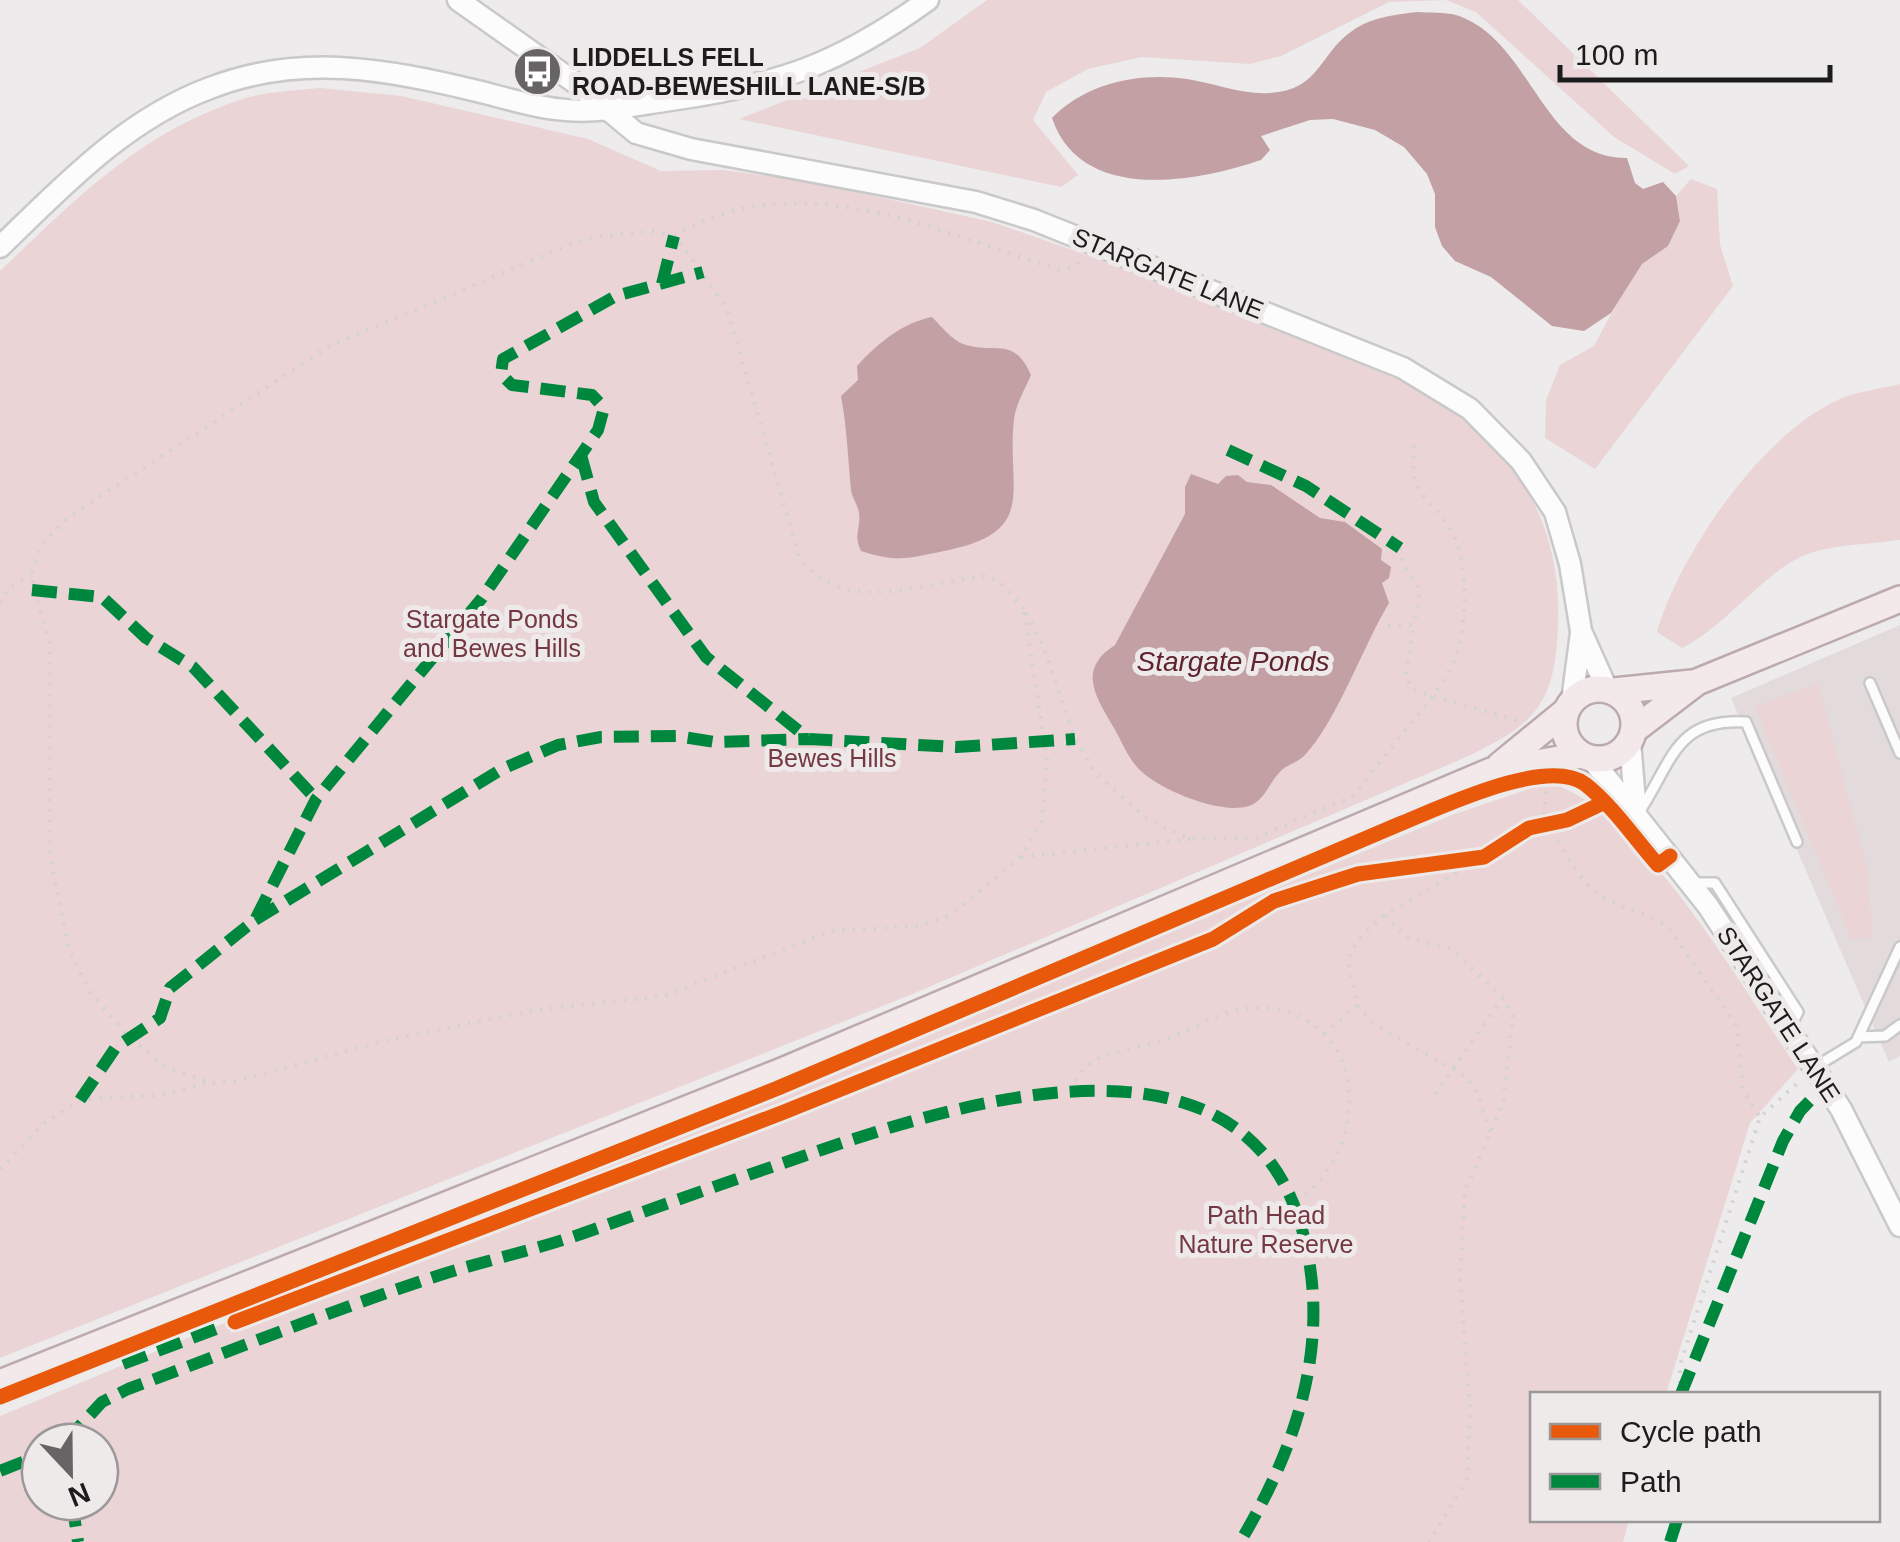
<svg xmlns="http://www.w3.org/2000/svg" width="1900" height="1542" font-family="Helvetica,sans-serif">
  <rect width="100%" height="100%" fill="#edebeb"/>
  <!-- built -->
  <path fill="#e3dadb" d="M1900 625V1056L1889 1062 1731 698Z"/>
  <!-- green -->
  <path fill="#ead4d6" fill-rule="evenodd" d="M987 0H1518L1689 166 1675 174 1614 137 1476 12 1446 0 1389 2 1281 56 1250 64 1142 57 1088 69 1046 92 1033 120 1078 175 1061 187 739 119 920 48Z
    M320 88 401 96 588 139 661 171 723 170 811 182 992 222 1124 268 1400 380C1502 433 1563 508 1558 626 1556 660 1554 692 1529 718 1511 736 1486 747 1464 758L910 995 0 1358V271C77 198 140 132 243 99 267 91 295 91 320 88Z
    M1691 179 1717 189 1720 245 1733 286 1595 469 1545 438 1546 400 1560 365 1594 346 1626 286 1642 264 1668 246 1680 221 1676 196Z
    M1900 384V540C1872 544 1841 544 1814 552 1769 564 1730 624 1682 648L1657 632C1680 553 1762 433 1840 399 1858 391 1881 389 1900 384Z
    M1818 683 1868 873 1872 937 1852 940 1755 707Z
    M1558 786C1645 817 1745 992 1798 1069L1750 1123 1666 1394H1532V1520H1629L1623 1542H0V1416L1452 815 1535 787ZM40 1442H100V1502H40Z"/>
  <!-- water -->
  <path fill="#c2a0a4" d="M1417 12C1429 13 1444 12 1456 15 1532 39 1541 159 1627 158L1635 183 1643 189 1663 182 1676 196 1680 221 1668 246 1642 264 1611 313 1584 331 1552 326 1491 277 1455 261 1442 246 1435 227V194L1427 174 1404 147 1375 130 1333 119 1310 120 1261 136 1270 150 1261 160C1196 182 1081 204 1052 118 1086 83 1139 72 1187 79 1213 83 1243 95 1270 93 1320 90 1319 54 1352 31 1372 17 1393 15 1417 12Z
    M932 317C941 326 952 340 963 344 994 355 1014 335 1031 375 1025 389 1016 404 1014 419 1006 491 1040 532 944 551 910 558 896 563 861 551 853 535 861 528 859 513 858 505 852 498 851 490 848 459 847 428 841 396L858 380 857 366C877 344 902 323 932 317Z
    M1191 474 1218 484 1226 476 1238 475 1247 482 1271 485 1320 518 1345 522 1382 549 1381 560 1391 567 1389 578 1382 583 1389 603C1363 646 1336 723 1304 756 1297 763 1285 765 1279 773 1270 782 1266 796 1255 803 1230 820 1155 789 1137 767 1127 756 1121 740 1114 728 1095 696 1077 669 1115 645L1185 514V487Z"/>
  <g fill="none" stroke-linecap="round" stroke-linejoin="round">
    <defs>
      <path id="service" d="M1870 683 1900 753
        M1641 809C1673 760 1676 718 1746 722L1797 842
        M1691 883H1715L1798 1012 1790 1027
        M1858 1037 1885 1036 1900 1025
        M1815 1067 1856 1042 1900 947"/>
      <path id="tertiary" d="M458 0 577 84 636 133 691 149 976 202 1034 220 1403 368 1470 409 1521 461 1555 512 1570 564 1581 631 1607 689
        M0 247C63 186 126 119 210 88 300 53 386 69 477 91 506 98 536 108 566 110 601 113 636 105 671 100 779 85 839 64 928 0
        M1572 701 1581 633
        M1630 741 1636 814
        M1590 757 1708 906 1841 1109 1900 1226"/>
      <path id="primary" d="M1564 724a35 35 0 1 1 70 0a35 35 0 1 1-70 0Z
        M1614 691 1692 683
        M1634 730 1697 682 1900 599
        M1500 765 1566 711
        M0 1383 782 1071 1491 771 1582 755"/>
    </defs>
    <!-- service casing -->
    <use href="#service" stroke="#cac9c9" stroke-width="14"/>
    <!-- tertiary casing -->
    <use href="#tertiary" stroke="#cac9c9" stroke-width="25"/>
    <!-- primary casing -->
    <use href="#primary" stroke="#bcaaad" stroke-width="30"/>
    <!-- path -->
    <path stroke="#d4d2d2" stroke-width="4" stroke-dasharray="2.5 8" stroke-linecap="butt" d="M674 236C798 161 936 232 1061 270L1077 265 1081 258
      M1414 445C1409 501 1429 492 1452 532 1469 561 1467 625 1456 655 1452 670 1441 683 1433 696L1518 721
      M1400 548 1404 567 1420 589 1414 625
      M0 603 11 586 31 575
      M1024 609 999 581 984 576C923 583 840 618 799 556L727 309 682 245 674 236 651 231 597 237 571 244 328 347 69 517 42 544 31 575 49 643V851L68 947 89 991 128 1036 167 1068 212 1083 237 1081 379 1042 535 1010 664 996 831 931 918 926 949 916 1021 857 1042 821 1047 759 1024 609 1044 648 1075 739 1096 774 1150 821 1191 839 1255 838 1352 797 1433 696
      M1388 626 1414 625 1405 676 1413 690 1433 696
      M1547 781 1544 813 1548 824C1562 846 1576 878 1598 894 1619 909 1647 912 1668 927L1736 1025 1743 1090 1760 1117
      M1021 857 1191 839
      M1484 857 1385 915 1364 933 1350 953 1349 967 1357 1005 1375 1025 1467 1077 1477 1092 1492 1138
      M1385 915 1407 938 1452 949 1503 998 1513 1017 1503 1104 1465 1191 1460 1281 1470 1408 1467 1480 1429 1542
      M1324 1034 1357 1005
      M1070 1090C1089 1049 1120 1054 1158 1042 1194 1030 1225 1005 1266 1008 1370 1018 1373 1151 1295 1202
      M1435 1094 1503 998
      M0 1169 43 1124 80 1100 158 1095 207 1084
      M1680 1394V1365L1760 1117 1799 1082"/>
    <!-- service -->
    <use href="#service" stroke="#fcfcfc" stroke-width="9"/>
    <!-- tertiary -->
    <use href="#tertiary" stroke="#fcfcfc" stroke-width="20"/>
    <!-- primary -->
    <use href="#primary" stroke="#f3e9eb" stroke-width="25"/>
    <!-- quiet -->
    <path stroke="#00873e" stroke-width="12" stroke-dasharray="25 12" stroke-linecap="butt" d="M662 284 674 236
      M1228 450 1306 486 1400 548
      M581 455 594 502 706 657 809 739 957 747 1075 739
      M32 590 102 597 146 638 193 667 316 799
      M255 920 502 769 558 745 601 737 676 736 715 742 809 739
      M80 1100 116 1047 160 1018 170 988 255 920 316 799 482 598 598 430 604 408 592 395 512 385 501 374 503 359 616 296 703 272
      M123 1364 240 1320
      M1681 1394 1783 1141 1800 1111 1825 1085
      M65 1442 102 1402 128 1389C231 1351 335 1309 440 1275 487 1260 535 1250 581 1234 652 1209 724 1183 795 1159 947 1106 1244 1006 1303 1233 1332 1342 1297 1447 1240 1542
      M0 1471 40 1455
      M72 1502 78 1542
      M1670 1542 1677 1520"/>
    <defs>
      <path id="cycleway" d="M235 1322 784 1112 1213 939 1274 901 1358 874 1484 857 1529 828 1567 820 1603 803
        M0 1397 778 1088 1402 823C1442 807 1547 756 1585 784 1612 805 1635 839 1658 865L1670 856"/>
    </defs>
    <!-- cycleway casing -->
    <use href="#cycleway" stroke="#eeeaea" stroke-width="21"/>
    <!-- cycleway -->
    <use href="#cycleway" stroke="#e8590c" stroke-width="15"/>
  </g>
  <!-- icons -->
  <defs>
    <symbol id="bus-disc" viewBox="-11 -11 22 22"><circle r="9.5" fill="#666464" stroke="#eeeaea"/><path d="M-5-6H5V4H4V6H2V4H-2V6H-4V4H-5ZM-3.5-4V0h7V-4ZM-3.5 1.2v1.5H-2V1.2ZM2 1.2v1.5H3.5V1.2Z" fill="#fff"/></symbol>
  </defs>
  <g fill-rule="evenodd">
    <use href="#bus-disc" x="510" y="44" width="55" height="55"/>
  </g>
  <g text-anchor="middle" stroke-width="10" stroke-linejoin="round" paint-order="stroke">
    <!-- poi labels -->
    <g font-size="25" font-weight="bold" fill="#1d1c1c" stroke="#eeeaea" text-anchor="start">
      <text x="572" y="66">LIDDELLS FELL<tspan x="572" dy="29">ROAD-BEWESHILL LANE-S/B</tspan></text>
    </g>
    <!-- street labels -->
    <g font-size="25" fill="#1d1c1c" stroke="#eeeaea">
      <text transform="translate(1168 273) rotate(22)" y="9">STARGATE LANE</text>
      <text transform="translate(1779 1014) rotate(57)" y="9">STARGATE LANE</text>
    </g>
    <!-- park labels -->
    <g font-size="25" fill="#753741" stroke="#eeeaea">
      <text x="492" y="628">Stargate Ponds<tspan x="492" dy="29">and Bewes Hills</tspan></text>
      <text x="832" y="767">Bewes Hills</text>
      <text x="1266" y="1224">Path Head<tspan x="1266" dy="29">Nature Reserve</tspan></text>
    </g>
    <!-- water labels -->
    <g font-size="28" font-style="italic" fill="#5f232e" stroke="#eeeaea">
      <text x="1233" y="671">Stargate Ponds</text>
    </g>
  </g>
  <!-- legend -->
  <rect x="1530" y="1392" width="350" height="130" fill="#eeeaea" stroke="#9a9898" stroke-width="2.5"/>
  <rect x="1550" y="1424" width="50" height="15" fill="#e8590c" stroke="#9a9898" stroke-width="2.5"/>
  <text x="1620" y="1442" font-size="30" fill="#1d1c1c">Cycle path</text>
  <rect x="1550" y="1474" width="50" height="15" fill="#00873e" stroke="#9a9898" stroke-width="2.5"/>
  <text x="1620" y="1492" font-size="30" fill="#1d1c1c">Path</text>
  <!-- north arrow -->
  <g transform="translate(70 1472) rotate(158)"><circle r="48" fill="#eeeaea" stroke="#9a9898" stroke-width="2.5"/>
  <path d="M0-8L18 38L0 25L-18 38Z" fill="#666464"/>
  <text y="-15" font-size="28" font-weight="bold" text-anchor="middle" fill="#1d1c1c">N</text>
  </g>
  <!-- scale -->
  <path d="M1560 65v15h270v-15" fill="none" stroke="#1d1c1c" stroke-width="5"/>
  <text x="1575" y="65" font-size="30" fill="#1d1c1c" stroke="#eeeaea" stroke-width="8" paint-order="stroke">100 m</text>
</svg>
